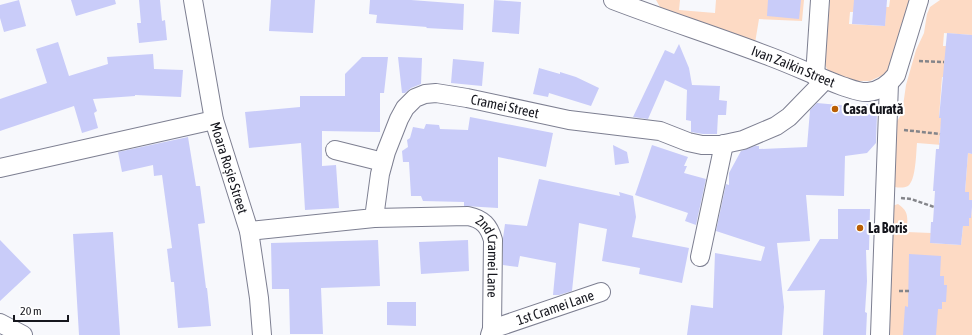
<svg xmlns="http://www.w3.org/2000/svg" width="972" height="335" font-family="'Asap Condensed',sans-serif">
  <rect width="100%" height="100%" fill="#f7f8fc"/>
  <!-- grass -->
  <path fill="#fddac4" d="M656 0H680L679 10 715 13 716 0H804L802 21 759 19 755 43 669 14 660 7Z
    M830 0H854V5L856 12H850L849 24 885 26 886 7H889L890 0H911L901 25 892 64 887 73 870 81H855L829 73 825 65V58Z
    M940 0H972V35L944 33 943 46H949L947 78 942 77 939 117 944 118 941 125 939 143 942 144V145L917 143C916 153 916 180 908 186 902 189 895 187 889 186L896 123 902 113 906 85 916 50 924 33 927 14 930 7Z
    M968 153 972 154V200H969V192H965Z
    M898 204C910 212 907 218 907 232L931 233 930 243 961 245 963 226H969V218H971L972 207V335H887L889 207Z"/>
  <!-- building -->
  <path fill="#c9ccf9" d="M19 0 26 26 4 32 0 18V5Z
    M71 0H115L116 4 76 16Z
    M139 0H160L162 21 165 20 167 40 139 43 137 23H141Z
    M271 0H315L313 33 269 31Z
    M370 0H411L464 4 463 30 426 28 427 27 376 23 377 15 369 14Z
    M494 0 521 2 519 34 492 32Z
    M768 0H801L799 19 767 16Z
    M854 0H887L885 26 852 24Z
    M947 33 972 35V154L968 153 965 192H969V200H972V207L971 218H969V226H963L961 245 930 243 931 222H933L935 191H933L936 149H939L941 118H939Z
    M58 42 69 76 108 64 107 57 153 54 154 69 183 70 181 97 135 95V96L93 99 97 111 94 113 98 128 82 133 74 106 0 131V99L47 83 36 49Z
    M679 44 689 68 692 85 720 86 719 100 727 101 726 115H718L717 134H703L691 132V121L686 120 687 90 665 80 648 119 633 117 665 50 674 54Z
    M362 57H388L384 93H380V132L322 131V166L336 165 339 208 305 210 301 143 249 148 245 112 300 107V96H345V74Z
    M398 57 422 58 421 84 411 88 405 93H402Z
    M453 59 484 62 482 86 451 83Z
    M539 68 560 74V72L576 77 599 88 591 106 549 93 548 97 533 94Z
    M817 103 861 107 867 104 874 108 877 113 876 143 867 153 845 156 844 196 806 195 810 241 777 243 784 307 782 335H687L691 305 713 308 715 253 761 261 765 247 716 231 726 184 729 185V173L741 151 755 146H759V149L807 147 810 110Z
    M470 117 553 133 546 167 498 157V208L464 206V202L423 201 421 196H411L409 162H403L402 151 408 147 407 140 410 138 413 127 424 129 426 124 439 125 440 129 468 130Z
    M188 137 196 186H200L205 223 198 224 206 288H207L211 326 178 328 174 282H171L167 249 172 248 162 175 154 176 153 165 122 172 118 152Z
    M613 145 627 152 629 163 615 165Z
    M652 145 688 157 684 166H687L684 173 706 179 696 225 685 221 688 213 635 195Z
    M539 179 620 196 619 192 633 196 636 217 632 237 689 248 682 283 639 274 640 268 602 261 607 229 579 223 572 291 559 295H553L556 263 520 256 518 267 503 265V238L505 224 527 226Z
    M838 209H870L869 250H866L867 281 865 312 867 313 866 335H823L825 290 787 291 820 239H838Z
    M113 232 120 335H79L73 234Z
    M0 240 31 272 0 301Z
    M378 240 380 286 321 288 323 334H290L289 289H272L271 243Z
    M468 240 469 271 421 274 419 242Z
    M909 254 941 256 940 276H944V285H947L946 302H942V309H938L936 335H903L905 306 908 307Z
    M387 302H416V326L387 325Z"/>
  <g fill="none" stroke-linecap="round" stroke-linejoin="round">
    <defs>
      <g id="minor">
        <path id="s1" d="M193 0 214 120 249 231 259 298 262 335"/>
        <path id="s2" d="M613 0C665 20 719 37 771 57 795 66 818 77 842 86 849 88 860 93 868 92 880 91 889 84 896 75L919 0"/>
        <path d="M815 76 820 0"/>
        <path d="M335 150 383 162"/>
        <path d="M0 168 214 120"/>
        <path id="s3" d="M374 218 468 216C483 219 489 226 493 240L492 329"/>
        <path id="s4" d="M249 231 374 218 380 174 386 152 399 119 405 108 415 98 425 94 436 93 467 98 569 120 660 131 688 142 702 145H720L743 140 776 126 789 117 825 80"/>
        <path d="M700 257 724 144"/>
        <path d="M0 323 23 335"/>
        <path id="s5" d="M490 335 492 329 601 292"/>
        <path d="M880 335 889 83"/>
      </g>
    </defs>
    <!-- minor casing -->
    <use href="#minor" stroke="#7d7f91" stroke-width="20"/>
    <!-- path -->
    <path stroke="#84858a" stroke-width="2.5" stroke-dasharray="4 2" stroke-linecap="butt" d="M919 61 944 62
      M904 130 940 134
      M901 198 911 199 934 207
      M899 291H909"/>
    <!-- minor -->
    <use href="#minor" stroke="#fff" stroke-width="18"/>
  </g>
  <!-- markers -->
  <g fill="#ba5f04" stroke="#fff" stroke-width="1.5">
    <circle cx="835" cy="109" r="4"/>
    <circle cx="860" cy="228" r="4"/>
  </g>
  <g text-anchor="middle" stroke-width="4" stroke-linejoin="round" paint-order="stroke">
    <!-- street labels -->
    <g font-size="14" fill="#15161d" stroke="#fff">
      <text dy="5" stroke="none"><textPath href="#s2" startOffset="192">Ivan Zaikin Street</textPath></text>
      <text dy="5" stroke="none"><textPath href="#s4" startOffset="347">Cramei Street</textPath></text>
      <text dy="5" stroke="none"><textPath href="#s1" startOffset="172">Moara Roșie Street</textPath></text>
      <text dy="5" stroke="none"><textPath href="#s3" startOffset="146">2nd Cramei Lane</textPath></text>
      <text dy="5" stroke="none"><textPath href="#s5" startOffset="73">1st Cramei Lane</textPath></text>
    </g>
    <!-- poi labels -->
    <g font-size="14" font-weight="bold" fill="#15161d" stroke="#fff" text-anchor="start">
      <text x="843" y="114">Casa Curată</text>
      <text x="868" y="233">La Boris</text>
    </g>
  </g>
  <!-- scale -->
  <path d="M14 315v6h54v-6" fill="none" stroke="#15161d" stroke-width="2"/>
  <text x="20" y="315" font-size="12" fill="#15161d" stroke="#ffffff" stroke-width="3" paint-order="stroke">20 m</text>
</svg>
